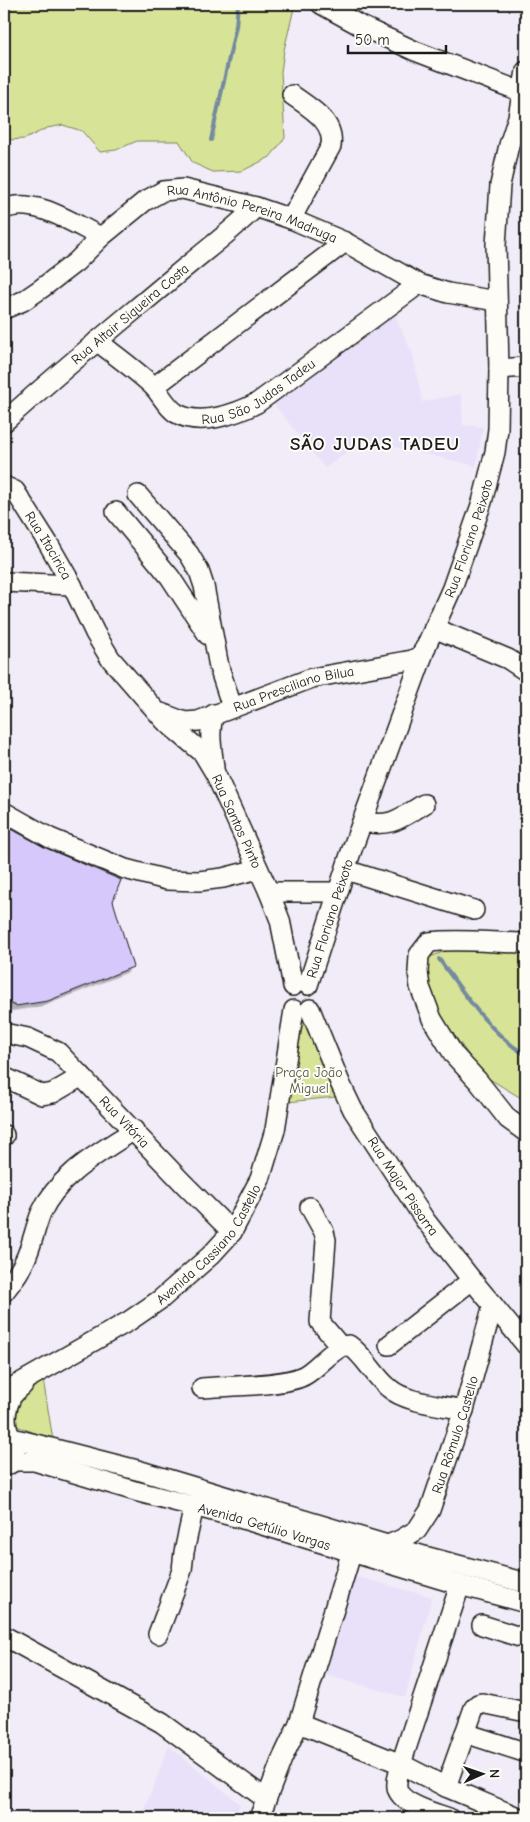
<svg xmlns="http://www.w3.org/2000/svg" width="530" height="1822" font-family="'Comic Neue',sans-serif">
  <defs>
    <filter id="shadow"><feDropShadow dx="-4.5" dy="4.5" stdDeviation="0" flood-color="#0004"/></filter>
  </defs>
  <rect width="100%" height="100%" fill="#f1ecf8"/>
  <filter id="ink" filterUnits="userSpaceOnUse"><feTurbulence type="fractalNoise" baseFrequency=".02" numOctaves="2"/><feDisplacementMap in="SourceGraphic" scale="10" xChannelSelector="R" yChannelSelector="G"/><feConvolveMatrix kernelMatrix="1 2 1 2 8 2 1 2 1" color-interpolation-filters="sRGB"/></filter>
  <g filter="url(#ink)">
    <!-- built -->
    <path fill="#e9e1f9" d="M393 311 413 355 422 402 461 394 463 425 483 427 476 466 365 440 325 468 273 403Z
      M353 1576 432 1597 405 1697 326 1675Z
      M169 1746 240 1804 235 1818H141Z"/>
    <!-- green -->
    <path fill="#d7e497" stroke="#7a805a" d="M4 4H295L284 50 281 72 285 138 270 157 242 171 213 172 193 163 179 141H137L116 150 100 152 82 131 63 125 47 128 25 139 6 140 4 137Z
      M448 950 526 953V1101L483 1075 426 996 423 975 430 957Z
      M293 1022 307 1023 313 1034 336 1097 287 1102Z
      M43 1379 53 1440 4 1421V1405Z"/>
    <g fill="none" stroke-linecap="round" stroke-linejoin="round">
      <!-- stream -->
      <path stroke="#74899f" stroke-width="4" d="M211 140 236 26 238 4
        M439 959C464 993 489 1033 526 1055"/>
    </g>
    <!-- building -->
    <path fill="#d6c8fa" stroke="#1c1c1c" filter="url(#shadow)" d="M4 825 46 848 121 880 113 901 133 967 48 1001 16 1006 4 1001Z"/>
    <g fill="none" stroke-linecap="round" stroke-linejoin="round">
      <defs>
        <g id="minor">
          <path d="M321 4 361 26 415 51 522 92"/>
          <path d="M4 209C34 196 74 224 101 237"/>
          <path d="M291 219 331 146C335 121 310 108 292 95"/>
          <path id="s1" d="M4 309 23 301 42 288 76 262 101 237 145 201 163 191 183 189 256 207 291 219 345 242 419 284 448 293 497 301"/>
          <path id="s2" d="M97 341C116 356 136 370 154 387 161 395 167 407 176 413 199 427 236 414 257 403L419 284"/>
          <path d="M499 369 526 367"/>
          <path d="M154 387 345 242"/>
          <path id="s3" d="M4 422C60 371 118 324 175 276 202 253 231 232 256 207"/>
          <path id="s4" d="M4 486 15 491 48 543 72 585 95 633 110 658 165 721 203 753 215 773 269 892 280 920 293 986"/>
          <path d="M138 495 189 554 199 571 204 586 219 667 232 707"/>
          <path d="M116 512 170 577 208 635"/>
          <path d="M4 582 72 585"/>
          <path d="M434 628 508 659 526 671"/>
          <path id="s5" d="M161 713 185 722 198 721 312 678 412 660 420 656 425 648"/>
          <path d="M214 714C208 732 212 749 214 767"/>
          <path d="M4 812 50 838 125 869 167 880 199 881 223 878 258 869"/>
          <path d="M362 822C393 827 399 819 424 804"/>
          <path d="M346 870 474 910"/>
          <path d="M269 892H338"/>
          <path d="M526 943C494 943 461 938 429 942L419 955 418 972 420 987 432 1019 454 1055 478 1081 508 1119 526 1132"/>
          <path id="s6" d="M308 985 350 855 427 644 452 588 472 531 482 502 495 452 498 429 499 369 496 245 500 185 509 145 518 117 526 71"/>
          <path id="s7" d="M310 1009 341 1085 353 1110 425 1220 472 1280 526 1345"/>
          <path id="s8" d="M4 1033 28 1038 58 1052 183 1183 232 1232"/>
          <path d="M4 1077 42 1095 53 1093 82 1076"/>
          <path d="M4 1135V1136"/>
          <path d="M310 1207 324 1232 326 1240 320 1322 340 1346"/>
          <path d="M4 1292C12 1282 20 1272 25 1260 32 1245 35 1228 41 1213 59 1174 100 1153 134 1130"/>
          <path d="M389 1345 472 1280"/>
          <path d="M202 1388C226 1386 287 1386 305 1375 318 1368 335 1345 349 1345 365 1356 374 1376 389 1388 406 1403 442 1405 464 1410"/>
          <path id="s9" d="M4 1392 129 1321 161 1299 211 1255 232 1232 260 1179 275 1130 294 1010"/>
          <path d="M4 1436 141 1471 424 1556 526 1583"/>
          <path d="M16 1447C6 1433 3 1416 10 1400 12 1394 19 1389 23 1385"/>
          <path id="s10" d="M4 1467 15 1461H34L135 1491 236 1517 460 1585 526 1603"/>
          <path id="s11" d="M388 1545 402 1539 417 1530 430 1510 464 1410 493 1305"/>
          <path d="M482 1625 526 1639"/>
          <path d="M158 1634 182 1570 184 1552 194 1506"/>
          <path d="M4 1636 162 1723 266 1799"/>
          <path d="M299 1723 401 1764 446 1787 520 1818"/>
          <path d="M465 1733 524 1752"/>
          <path d="M446 1787 474 1708 478 1704 482 1703 526 1712"/>
          <path d="M259 1818 282 1759 299 1723 352 1551"/>
          <path d="M449 1818C435 1813 399 1804 397 1787 396 1780 399 1771 401 1764L460 1585"/>
        </g>
      </defs>
      <!-- minor casing -->
      <use href="#minor" stroke="#1c1c1c" stroke-width="22"/>
      <!-- minor -->
      <use href="#minor" stroke="#fdfcf7" stroke-width="19"/>
    </g>
  </g>
  <g text-anchor="middle" stroke-width="4" stroke-linejoin="round" paint-order="stroke">
    <!-- street labels -->
    <g font-size="14" fill="#1c1c1c" stroke="#fdfcf7">
      <text dy="5" stroke="none"><textPath href="#s1" startOffset="292">Rua Antônio Pereira Madruga</textPath></text>
      <text dy="5" stroke="none"><textPath href="#s3" startOffset="166">Rua Altair Siqueira Costa</textPath></text>
      <text dy="5" stroke="none"><textPath href="#s2" startOffset="198">Rua São Judas Tadeu</textPath></text>
      <text dy="5" stroke="none"><textPath href="#s6" startOffset="475">Rua Floriano Peixoto</textPath></text>
      <text dy="5" stroke="none"><textPath href="#s4" startOffset="76">Rua Itacirica</textPath></text>
      <text dy="5" stroke="none"><textPath href="#s5" startOffset="140">Rua Presciliano Bilua</textPath></text>
      <text dy="5" stroke="none"><textPath href="#s4" startOffset="414">Rua Santos Pinto</textPath></text>
      <text dy="5" stroke="none"><textPath href="#s6" startOffset="70">Rua Floriano Peixoto</textPath></text>
      <text dy="5" stroke="none"><textPath href="#s8" startOffset="154">Rua Vitória</textPath></text>
      <text dy="5" stroke="none"><textPath href="#s7" startOffset="201">Rua Major Pissarra</textPath></text>
      <text dy="5" stroke="none"><textPath href="#s9" startOffset="256">Avenida Cassiano Castello</textPath></text>
      <text dy="5" stroke="none"><textPath href="#s11" startOffset="136">Rua Rômulo Castello</textPath></text>
      <text dy="5" stroke="none"><textPath href="#s10" startOffset="271">Avenida Getúlio Vargas</textPath></text>
    </g>
    <!-- park labels -->
    <g font-size="14" fill="#545841" stroke="#fdfcf7">
      <text x="309" y="1077">Praça João<tspan x="309" dy="16">Miguel</tspan></text>
    </g>
    <!-- district labels -->
    <g font-size="19" font-weight="bold" letter-spacing="1" fill="#1c1c1c" stroke="#fdfcf7">
      <text x="375" y="450">SÃO JUDAS TADEU</text>
    </g>
  </g>
  <!-- margin -->
  <rect width="530" height="1822" fill="none" stroke="#fdfcf7" stroke-width="20"/>
  <rect x="10" y="10" width="510" height="1802" fill="none" stroke="#1c1c1c" stroke-width="2" filter="url(#ink)"/>
  <!-- north arrow -->
  <g transform="translate(482 1774) rotate(88)" stroke="#fdfcf7" stroke-width="4" paint-order="stroke">
  <path d="M0-4L9 19L0 12L-9 19Z" fill="#1c1c1c"/>
  <text y="-8" font-size="14" font-weight="bold" text-anchor="middle" fill="#1c1c1c">N</text>
  </g>
  <!-- scale -->
  <path d="M348 45v8h98v-8" fill="none" stroke="#1c1c1c" stroke-width="2.5"/>
  <text x="355" y="45" font-size="15" fill="#1c1c1c" stroke="#fdfcf7" stroke-width="4" paint-order="stroke">50 m</text>
</svg>
